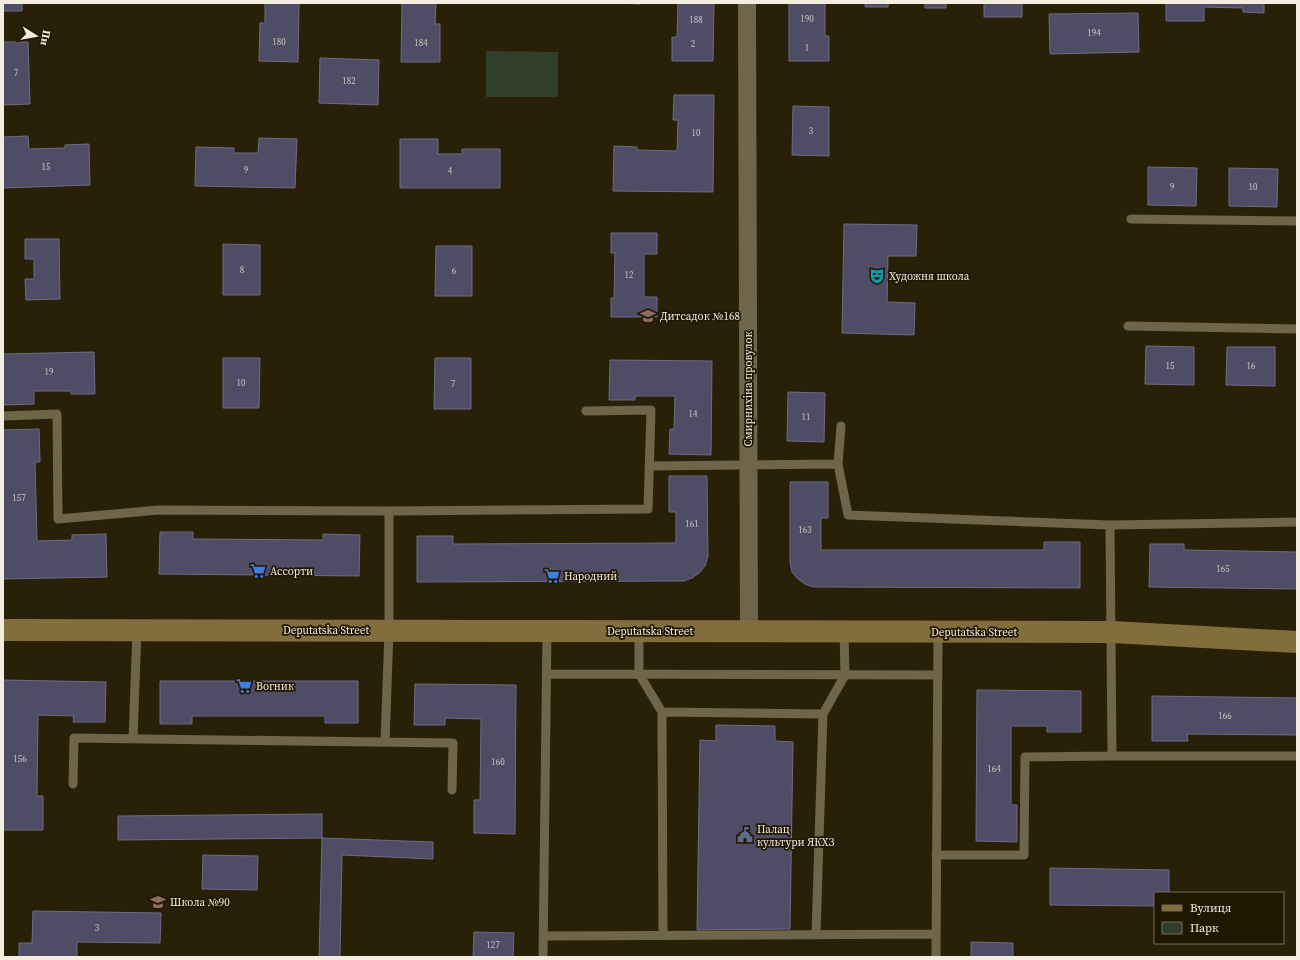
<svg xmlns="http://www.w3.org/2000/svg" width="1300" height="960" font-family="'Source Serif 4',serif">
  <rect width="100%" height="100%" fill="#292008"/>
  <!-- green -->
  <path fill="#2f3f29" d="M486 51 558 52V97H486Z"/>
  <!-- building -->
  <path fill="#4e4d65" stroke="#6d6d86" d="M3 3H22V11H3Z
    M265 3H299L298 62 259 61 260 23H265Z
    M402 3H436L435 24H440V62H401Z
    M614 3H640V4Z
    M678 3H714L713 61H672V37H677Z
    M789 3H825V36H829V61H789Z
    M865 3H888V7H865Z
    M925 3H1022V17H984V3H946V8H925Z
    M1166 3H1264V13L1243 12V8L1204 7V21H1166Z
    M1138 13 1139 52 1050 54 1049 14Z
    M3 42H28L30 104 3 105Z
    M320 58 379 60 378 105 319 103Z
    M674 95H714L713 192 613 191 614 146 637 147V150L677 151 678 120H673Z
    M793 106 829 107V156L792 155Z
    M28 136 29 149 65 148V145L89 144 90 185 3 188V137Z
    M259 138 297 139 295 188 195 186 196 147 234 148V153H258Z
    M400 139H438V154H462V149H500V188H400Z
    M1148 167 1197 168 1196 206 1148 205Z
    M1229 168 1278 169 1277 207 1229 206Z
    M844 224 917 225 916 256H888L887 302 915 303 914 335 842 333Z
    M611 233H657V254H644V297H657V317H611V298H614L615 253H611Z
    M25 239H59L60 299 26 300 25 279H34V259H25Z
    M223 244 260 245V295H223Z
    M436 246H472V296H435Z
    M1146 346 1194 347V385L1145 384Z
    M1227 347H1275V386L1226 385Z
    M94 352 95 394H71V391H34V404L3 405V354Z
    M223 358H260L259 408H223Z
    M435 358H471V409H434Z
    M610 360 712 361 711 455 669 454 670 429H674L675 396H635V400H609Z
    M788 392 825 393 824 442 787 441Z
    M39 429 40 462H35L37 541 72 540V535L106 534 107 577 3 579V430Z
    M669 476H707L708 556 705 566 699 573 692 578 684 581H676L417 582V536H453V544L676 543V512H669Z
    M790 482H828V518H821V550H1044V542H1080V588L821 587H813L805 584 798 579 792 572 790 562Z
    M160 532H193V539L323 540V534L360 535 359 576 159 574Z
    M1150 544H1184V550L1297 552V589L1149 587Z
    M3 680 106 682 105 722H73L74 716 38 715 37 796H43V830H3Z
    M160 681H358V723H325V716H192V724H160Z
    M415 684 516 685 515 834 474 833V800H480L481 719 445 718V725H414Z
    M977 690 1081 691V732H1047V726H1011V805H1017V842L976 841Z
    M1152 696 1297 698V735L1187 734 1188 741H1152Z
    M716 725 775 726V741L793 742 790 929 697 930 700 740 716 741Z
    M322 814V838L118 840V816Z
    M322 838 433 842V859L342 855 340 957H319Z
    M203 855 258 856 257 890 202 889Z
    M1050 868 1169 870V893H1155V906L1050 905Z
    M33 911 161 913 160 943 77 942V957H19V943H32Z
    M474 932 514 933 513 957H473Z
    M971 942 1013 943V957H971Z"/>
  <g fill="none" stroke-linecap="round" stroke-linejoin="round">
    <!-- lane -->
    <path stroke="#6f654b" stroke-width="9" d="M1131 219 1297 221
      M1128 326 1297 329
      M3 416 57 414 58 519 159 510 389 511 648 509 651 410 586 411
      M841 426 838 464 848 515 1110 525 1297 522
      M649 466 838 464
      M1110 525 1112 756H1297
      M639 631V674L662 712 663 935
      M547 674 938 675
      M662 712 823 714
      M133 739 137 630
      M385 742 389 631V511
      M73 784 74 738 453 743 452 790
      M936 855H1024L1025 757 1112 756
      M816 934 823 714 845 675 844 631
      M543 936 936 934
      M543 957 547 631
      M936 957 938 632"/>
    <!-- street -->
    <path stroke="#6f654b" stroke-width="18" d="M747 3 749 631"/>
    <!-- secondary -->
    <path stroke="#816e3c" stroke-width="22" d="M3 630 1112 632 1297 642"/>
  </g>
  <!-- icons -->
  <defs>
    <symbol id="theatre-bare" viewBox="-9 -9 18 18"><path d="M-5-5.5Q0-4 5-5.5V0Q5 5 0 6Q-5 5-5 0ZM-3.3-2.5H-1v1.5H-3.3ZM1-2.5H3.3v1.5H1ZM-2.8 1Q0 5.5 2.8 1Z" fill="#0f9aa8" stroke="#201701" stroke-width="2.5" paint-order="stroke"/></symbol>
    <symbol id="school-bare" viewBox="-9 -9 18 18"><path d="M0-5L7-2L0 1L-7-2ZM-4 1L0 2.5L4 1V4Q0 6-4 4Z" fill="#8d6e63" stroke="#201701" stroke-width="2.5" paint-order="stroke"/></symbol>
    <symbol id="supermarket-bare" viewBox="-9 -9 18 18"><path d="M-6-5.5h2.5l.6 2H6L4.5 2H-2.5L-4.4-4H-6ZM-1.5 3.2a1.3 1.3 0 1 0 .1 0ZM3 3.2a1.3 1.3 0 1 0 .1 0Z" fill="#3f7fe0" stroke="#201701" stroke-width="2.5" paint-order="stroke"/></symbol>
    <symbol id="civic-bare" viewBox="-9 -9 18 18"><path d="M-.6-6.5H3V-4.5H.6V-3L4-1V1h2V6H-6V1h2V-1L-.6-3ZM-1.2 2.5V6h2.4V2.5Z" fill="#5c6f8a" stroke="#201701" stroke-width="2.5" paint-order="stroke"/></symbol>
  </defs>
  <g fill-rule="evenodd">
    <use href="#theatre-bare" x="866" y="265" width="22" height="22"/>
    <use href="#school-bare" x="637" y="305" width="22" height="22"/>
    <use href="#supermarket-bare" x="247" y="560" width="22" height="22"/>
    <use href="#supermarket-bare" x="541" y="565" width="22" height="22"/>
    <use href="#supermarket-bare" x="233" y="675" width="22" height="22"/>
    <use href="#civic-bare" x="734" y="824" width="22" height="22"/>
    <use href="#school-bare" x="147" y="891" width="22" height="22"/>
  </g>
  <g text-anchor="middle" stroke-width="3.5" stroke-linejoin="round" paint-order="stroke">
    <!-- number labels -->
    <g font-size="9" fill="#cac5c0">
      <text x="807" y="22">190</text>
      <text x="696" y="23">188</text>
      <text x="1094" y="36">194</text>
      <text x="279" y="45">180</text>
      <text x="421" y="46">184</text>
      <text x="693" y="47">2</text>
      <text x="807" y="51">1</text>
      <text x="16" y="76">7</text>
      <text x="349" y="84">182</text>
      <text x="811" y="134">3</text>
      <text x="696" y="136">10</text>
      <text x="46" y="170">15</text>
      <text x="246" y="173">9</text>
      <text x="450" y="174">4</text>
      <text x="1172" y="190">9</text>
      <text x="1253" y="190">10</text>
      <text x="242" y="273">8</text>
      <text x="454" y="274">6</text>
      <text x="629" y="278">12</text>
      <text x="1170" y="369">15</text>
      <text x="1251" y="369">16</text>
      <text x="49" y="375">19</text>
      <text x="241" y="386">10</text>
      <text x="453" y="387">7</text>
      <text x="693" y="417">14</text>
      <text x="806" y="420">11</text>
      <text x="19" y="501">157</text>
      <text x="692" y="527">161</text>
      <text x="805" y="533">163</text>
      <text x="1223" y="572">165</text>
      <text x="1225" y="719">166</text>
      <text x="20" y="762">156</text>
      <text x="498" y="765">160</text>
      <text x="994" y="772">164</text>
      <text x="97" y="931">3</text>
      <text x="493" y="948">127</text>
    </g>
    <!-- poi labels -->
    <g font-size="11" fill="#f3eddf" stroke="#201701" text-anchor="start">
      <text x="889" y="280">Художня школа</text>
      <text x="660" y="320">Дитсадок №168</text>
      <text x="270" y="575">Ассорти</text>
      <text x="564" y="580">Народний</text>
      <text x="256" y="690">Вогник</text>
      <text x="757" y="833">Палац<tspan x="757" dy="13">культури ЯКХЗ</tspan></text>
      <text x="170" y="906">Школа №90</text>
    </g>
    <!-- street labels -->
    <g font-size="11" fill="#f3eddf" stroke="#201701">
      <text transform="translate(748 389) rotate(-90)" y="4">Смирнихіна провулок</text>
      <text x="326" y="634">Deputatska Street</text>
      <text x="650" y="635">Deputatska Street</text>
      <text x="974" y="636">Deputatska Street</text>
    </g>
  </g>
  <!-- border -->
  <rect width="1300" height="960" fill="none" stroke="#f3eddf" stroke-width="8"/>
  <!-- legend -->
  <rect x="1154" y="892" width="130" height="52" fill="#201701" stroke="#746d5a"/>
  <rect x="1162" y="905" width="20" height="6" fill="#816e3c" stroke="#746d5a"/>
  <text x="1190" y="912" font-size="12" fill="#f3eddf">Вулиця</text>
  <rect x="1162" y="922" width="20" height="12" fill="#2f3f29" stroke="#746d5a"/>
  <text x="1190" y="932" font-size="12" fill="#f3eddf">Парк</text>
  <!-- north arrow -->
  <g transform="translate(36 36) rotate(101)" stroke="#201701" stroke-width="3" paint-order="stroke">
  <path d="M0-3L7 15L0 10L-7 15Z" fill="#f3eddf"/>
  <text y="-6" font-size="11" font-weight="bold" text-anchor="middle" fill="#f3eddf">Пн</text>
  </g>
</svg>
